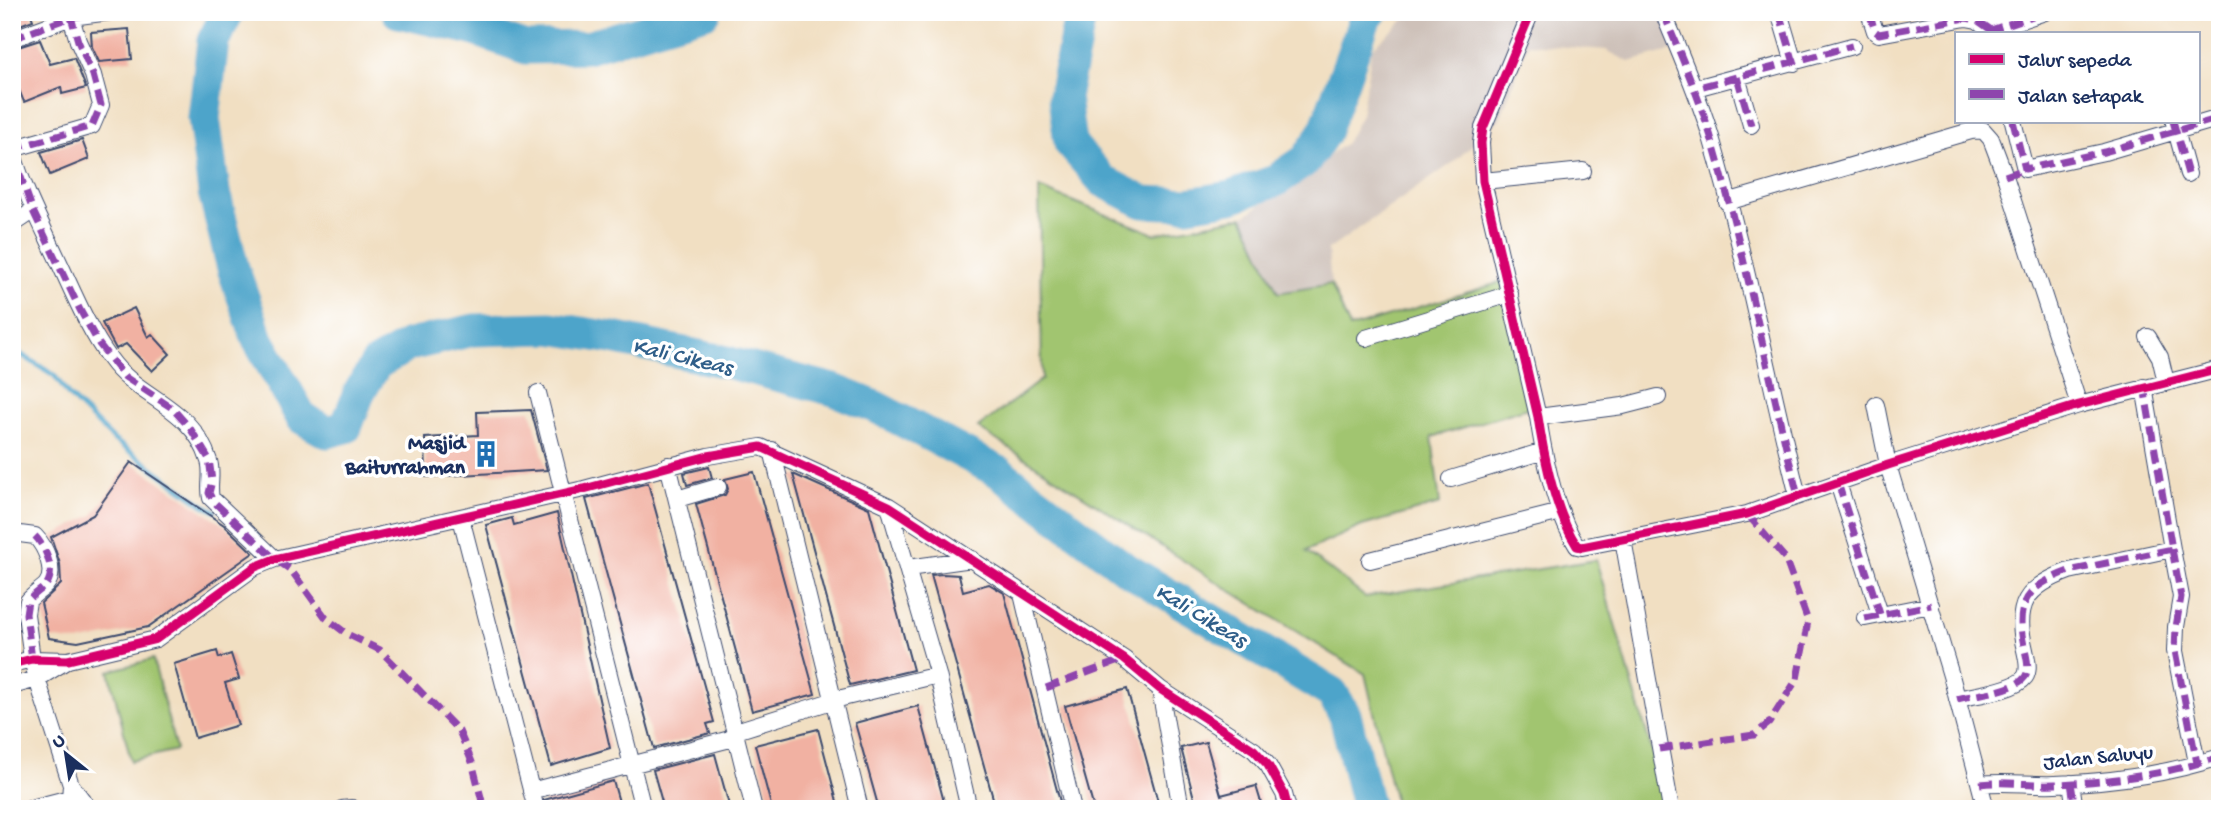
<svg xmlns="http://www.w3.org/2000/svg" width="2232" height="821" font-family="'Gochi Hand',sans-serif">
  <rect width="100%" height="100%" fill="#fff"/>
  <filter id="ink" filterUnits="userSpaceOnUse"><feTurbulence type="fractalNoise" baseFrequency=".0143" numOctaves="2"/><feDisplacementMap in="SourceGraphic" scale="14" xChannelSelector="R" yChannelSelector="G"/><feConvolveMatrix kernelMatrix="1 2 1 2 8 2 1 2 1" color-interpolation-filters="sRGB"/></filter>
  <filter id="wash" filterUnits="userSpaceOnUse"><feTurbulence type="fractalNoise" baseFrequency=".00686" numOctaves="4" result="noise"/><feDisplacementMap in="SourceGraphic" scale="28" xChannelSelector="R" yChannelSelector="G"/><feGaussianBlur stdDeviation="1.57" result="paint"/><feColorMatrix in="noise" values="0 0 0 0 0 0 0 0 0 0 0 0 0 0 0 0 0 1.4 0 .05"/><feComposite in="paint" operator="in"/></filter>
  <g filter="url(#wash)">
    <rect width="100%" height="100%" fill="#f1dfc2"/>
    <!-- industrial -->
    <path fill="#cec1b9" d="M1413 12H1672L1682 48 1629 62 1606 50 1528 44 1500 119 1454 162 1328 250 1331 284 1279 294 1243 217 1346 143 1361 115 1372 48Z"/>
    <!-- green -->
    <path fill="#a1c56f" stroke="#5e7a66" stroke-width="2" d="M1039 188 1155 234 1243 217 1278 293 1331 284 1350 328 1505 281 1531 407 1432 437 1440 504 1362 526 1306 551 1365 597 1596 560 1669 809H1394V798L1365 674 1229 590 978 428 1042 379Z
      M153 659 176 750 131 761 109 671Z"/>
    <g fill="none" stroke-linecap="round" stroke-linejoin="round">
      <!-- stream -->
      <path stroke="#4ea4ca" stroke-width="5" d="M12 349 54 375 69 396 114 440 202 504 215 511"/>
      <!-- river -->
      <path stroke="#4ea4ca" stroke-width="33" d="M228 12 213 41 204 118 214 192 233 268 258 340 302 418 327 432 346 427 359 393 376 364 409 345 474 330 551 328 613 338 722 361 834 390 876 407 999 472 1123 567 1332 693 1345 715 1368 809
        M398 12 472 29 526 48 587 47 705 12
        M1081 12 1064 97 1070 143 1103 181 1143 202 1188 204 1231 197 1275 181 1306 160 1324 133 1365 19 1371 12"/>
    </g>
    <g id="blocks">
      <!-- building -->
      <path fill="#f1b1a2" d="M12 12H30L33 20 12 28Z
        M129 29 132 59 99 62 92 47 91 32Z
        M40 40 50 64 74 58 86 88 62 94 61 87 24 102 14 77 16 76 12 65V49Z
        M82 140 89 159 50 175 41 152Z
        M134 308 148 337 152 334 170 354 152 371 126 344 116 349 102 323Z
        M531 410 547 470 426 477 425 438 478 435 477 412Z
        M131 462 224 525 253 553 148 627 78 642 49 638 41 603 61 584 60 564 51 537 93 515Z
        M709 467 712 478 687 485 684 473Z
        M754 472 815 694 752 711 696 504 725 495 728 489 725 479Z
        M793 474 869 508 913 670 850 685Z
        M648 483 714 722 707 724 710 733 654 748 586 499Z
        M557 513 610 748 551 766 486 525 512 518 514 525Z
        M943 574 959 575 963 591 989 584 1004 593 1062 809H996L931 575Z
        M217 651 219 658 231 654 239 679 225 683 238 725 195 738 174 664Z
        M1127 689 1160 809H1094L1065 706Z
        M918 706 946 809H879L855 723Z
        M818 729 839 809H772L755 745Z
        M1206 742 1221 795 1256 786 1263 809H1191V803L1195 802 1181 748Z
        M715 754 730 809H664L653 770Z
        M613 781 621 809H546L544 800Z"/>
    </g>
  </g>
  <g filter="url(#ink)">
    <use href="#blocks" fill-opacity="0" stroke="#3b496d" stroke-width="2"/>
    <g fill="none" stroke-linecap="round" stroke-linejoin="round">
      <defs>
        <path id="street" d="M1531 12 1483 128 1481 143 1483 181 1538 417C1544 457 1555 512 1577 546L1582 547 1747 514 1888 465 2079 405 2220 369
          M1663 12C1680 54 1698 94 1711 137 1746 255 1768 377 1798 496
          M1779 12 1794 63
          M1869 12 1875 31 1879 34 1966 18 1977 20 1991 30
          M1992 33 1991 30 2045 12
          M12 39 71 17 110 12
          M1737 77 1751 125
          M1703 86 1852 46
          M2013 121 2025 169 2104 152 2220 118
          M2174 123 2188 174
          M12 149 92 126 101 105 93 75 78 41 71 17
          M12 152C25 193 40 221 58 260 74 294 88 329 110 359 138 399 192 405 209 461 213 473 208 486 211 498L275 559
          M1483 181 1583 171
          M1727 202 1971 131 1983 130 1991 139 2005 176 2079 405
          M12 225 33 211
          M2148 337 2160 357 2166 382
          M1366 338 1510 294
          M538 393 643 809
          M1876 405 1888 465 1952 679 1986 809
          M1538 417 1623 406 1658 397
          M772 450 860 809
          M668 465 754 809
          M1451 479 1544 451
          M1838 483 1880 614
          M677 499 718 487
          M889 506 938 675 969 809
          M461 518 536 809
          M12 533 35 536C45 546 57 572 46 585 41 590 33 595 28 601L26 614 32 659 37 679 71 785 89 809
          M1623 539 1671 809
          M2172 549 2181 597 2176 627 2175 651 2197 763
          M1370 560 1561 512
          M908 568 972 559
          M1022 594 1073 809
          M1865 618 1931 605
          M12 664 32 659 68 660 156 639 255 567 275 559 584 489 708 456 761 447 889 506 1124 659 1160 689 1254 750 1268 765 1284 794 1288 809
          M12 686 37 679 68 660
          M1160 689 1181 809
          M1957 699C1973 695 2015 691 2025 677 2030 670 2027 659 2025 650 2014 605 2025 587 2069 571L2172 549 2144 387
          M2071 783 2075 809
          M1980 784C2005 781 2030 785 2055 784 2110 782 2168 774 2220 757
          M531 791 734 738 736 731 838 699 938 675
          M27 809 70 798 71 785
          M342 809 352 808"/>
      </defs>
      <!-- street casing -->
      <use href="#street" stroke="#3b496d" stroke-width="18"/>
      <!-- street -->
      <use href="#street" stroke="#fff" stroke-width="16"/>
      <!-- quiet -->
      <path stroke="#8e44ad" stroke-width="7" stroke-dasharray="14 7" stroke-linecap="butt" d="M1663 12C1680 54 1698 94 1711 137 1746 255 1768 377 1798 496
        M1779 12 1794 63
        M1869 12 1875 31 1879 34 1966 18 1977 20 1991 30
        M1992 33 1991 30 2045 12
        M12 39 71 17 110 12
        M1737 77 1751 125
        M1703 86 1852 46
        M2013 121 2025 169 2104 152 2220 118
        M2173 121 2188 174
        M12 149 92 126 101 105 93 75 78 41 71 17
        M12 152 33 211 80 310 99 344 125 377 172 408 190 428 209 459 212 481 209 493 213 501 275 559 291 570 326 618 347 634 380 650 459 731 472 762 484 809
        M2005 176 2025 169
        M1838 483 1880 614
        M2172 549 2181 597 2176 627 2175 651 2197 763
        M1865 618 1931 605
        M32 659 26 614 28 601C33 595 41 590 46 585 57 572 45 546 35 536
        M1046 688 1124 659
        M1957 699C1973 695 2015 691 2025 677 2030 670 2027 659 2025 650 2014 605 2025 587 2069 571L2172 549 2144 387
        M1659 749 1754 735 1769 723 1797 679 1808 621 1785 558 1747 514
        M2071 783 2075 809
        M1980 784C2005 781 2030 785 2055 784 2110 782 2168 774 2220 757"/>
      <defs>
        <path id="cycleway" d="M1531 12 1483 128 1481 143 1483 181 1538 417C1544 457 1555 512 1577 546L1582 547 1747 514 1888 465 2079 405 2220 369
          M12 664 32 659 68 660 156 639 255 567 275 559 584 489 708 456 761 447 889 506 1124 659 1160 689 1254 750 1268 765 1284 794 1288 809"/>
      </defs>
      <!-- cycleway casing -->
      <use href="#cycleway" stroke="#fff" stroke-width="13"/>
      <!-- cycleway -->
      <use href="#cycleway" stroke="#d6006c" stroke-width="9"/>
    </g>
  </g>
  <!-- icons -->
  <defs>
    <symbol id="building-bare" viewBox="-9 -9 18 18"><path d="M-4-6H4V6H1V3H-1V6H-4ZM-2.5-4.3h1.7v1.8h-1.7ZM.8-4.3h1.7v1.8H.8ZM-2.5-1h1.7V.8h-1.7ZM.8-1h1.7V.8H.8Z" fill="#1f6fb2" stroke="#fff" stroke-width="2.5" paint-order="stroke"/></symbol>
  </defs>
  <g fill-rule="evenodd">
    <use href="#building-bare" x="467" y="435" width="38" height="38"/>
  </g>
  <g text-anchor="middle" stroke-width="7" stroke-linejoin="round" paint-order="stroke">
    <!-- poi labels -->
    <g font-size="21" font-weight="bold" fill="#1b2f5e" stroke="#fff" text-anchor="end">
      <text x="465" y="449">Masjid<tspan x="465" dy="24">Baiturrahman</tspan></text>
    </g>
    <!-- street labels -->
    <g font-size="21" fill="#1b2f5e" stroke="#fff">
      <text transform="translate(2098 756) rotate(-6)" y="7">Jalan Saluyu</text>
    </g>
    <!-- water labels -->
    <g font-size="23" font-style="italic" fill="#2f5e89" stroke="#fff">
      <text transform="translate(683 355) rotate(13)" y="8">Kali Cikeas</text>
      <text transform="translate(1202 614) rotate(31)" y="8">Kali Cikeas</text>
    </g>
  </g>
  <!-- margin -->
  <rect width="2232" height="821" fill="none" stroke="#fff" stroke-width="42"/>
  <!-- legend -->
  <rect x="1955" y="32" width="245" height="91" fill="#ffffff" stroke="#a4acbf" stroke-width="2"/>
  <rect x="1969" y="54" width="35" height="10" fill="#d6006c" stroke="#a4acbf" stroke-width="2"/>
  <text x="2018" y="66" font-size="21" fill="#1b2f5e">Jalur sepeda</text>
  <rect x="1969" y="89" width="35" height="10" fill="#8e44ad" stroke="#a4acbf" stroke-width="2"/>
  <text x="2018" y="102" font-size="21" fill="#1b2f5e">Jalan setapak</text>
  <!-- north arrow -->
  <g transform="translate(66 754) rotate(330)" stroke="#ffffff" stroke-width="5" paint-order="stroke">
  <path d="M0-5L12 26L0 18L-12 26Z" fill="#1b2f5e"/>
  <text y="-10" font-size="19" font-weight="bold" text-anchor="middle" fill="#1b2f5e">U</text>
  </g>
</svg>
